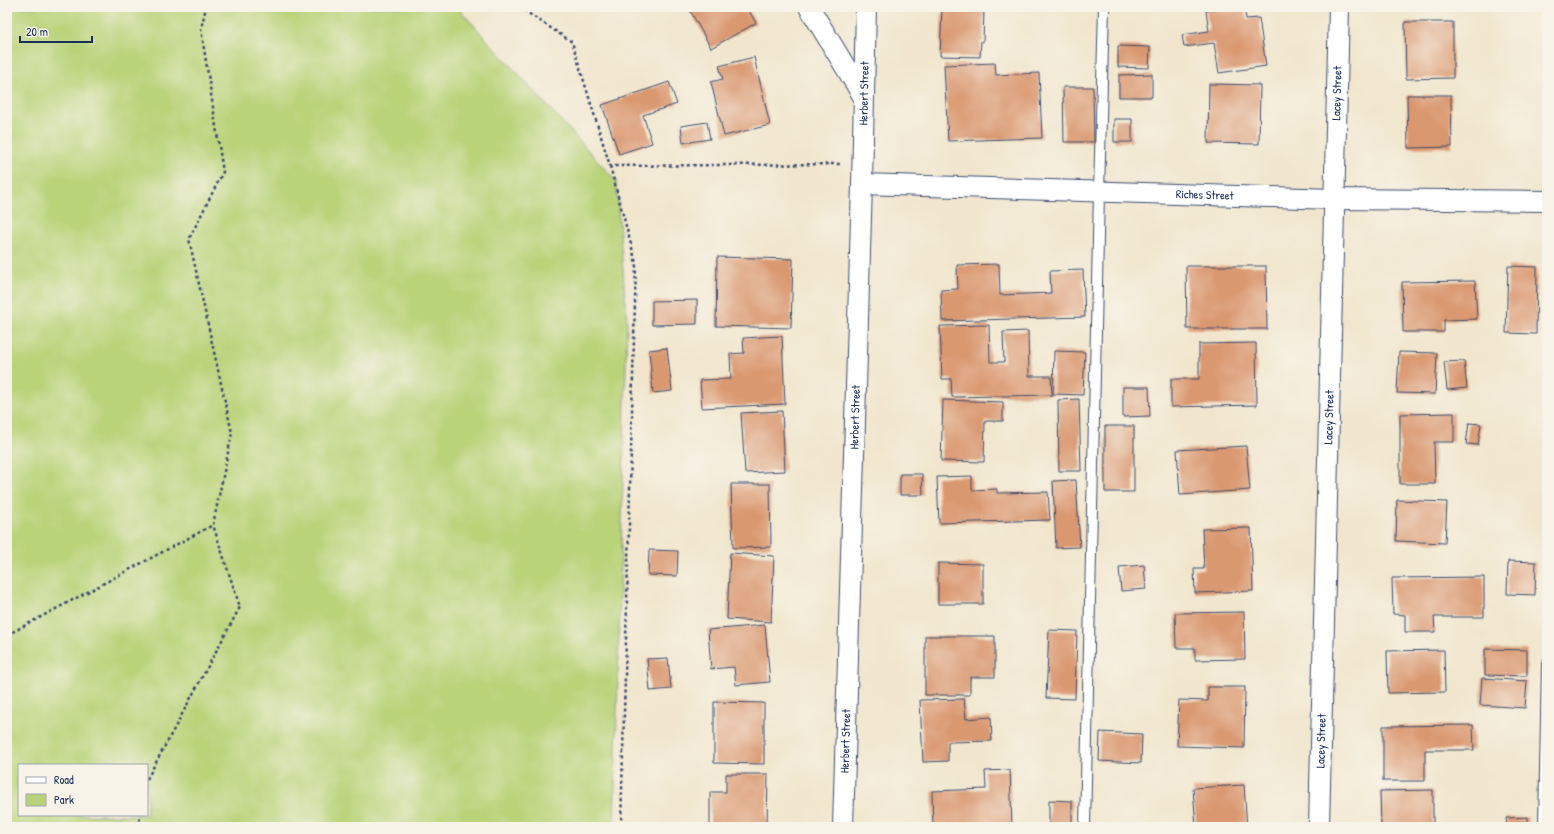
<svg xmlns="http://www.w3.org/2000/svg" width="1554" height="834" font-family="'Patrick Hand',sans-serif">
  <rect width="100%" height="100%" fill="#f7f3e8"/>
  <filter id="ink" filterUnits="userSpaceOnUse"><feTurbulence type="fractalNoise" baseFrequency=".025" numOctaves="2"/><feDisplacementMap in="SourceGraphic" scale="8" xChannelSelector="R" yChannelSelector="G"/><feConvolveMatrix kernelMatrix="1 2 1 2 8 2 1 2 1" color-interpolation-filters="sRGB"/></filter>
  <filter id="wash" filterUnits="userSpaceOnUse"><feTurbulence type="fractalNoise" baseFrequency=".012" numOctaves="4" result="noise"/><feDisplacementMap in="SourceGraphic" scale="16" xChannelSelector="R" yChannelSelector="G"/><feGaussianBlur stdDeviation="0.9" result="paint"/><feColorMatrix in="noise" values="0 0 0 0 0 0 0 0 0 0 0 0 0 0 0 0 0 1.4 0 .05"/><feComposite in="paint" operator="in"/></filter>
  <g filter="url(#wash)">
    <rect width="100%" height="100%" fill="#f1e6cd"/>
    <!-- green -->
    <path fill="#b9d379" stroke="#6a816c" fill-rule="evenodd" d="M7 7H457L616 181 627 323 614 827H7ZM19 765H147V815H19Z"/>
    <g id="blocks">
      <!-- building -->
      <path fill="#da9871" d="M688 7H747L756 23 711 48Z
        M1234 7H1244L1246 19 1259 18 1266 66 1219 73 1214 43 1184 47 1182 35 1209 31 1206 11Z
        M942 8 984 9 983 42 981 41 980 57 940 56Z
        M1405 22H1453V78L1406 79Z
        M1118 46 1150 47 1149 68 1118 67Z
        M754 57 770 125 724 136 711 82 723 79 719 66Z
        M995 63 996 75 1039 73 1042 138 948 141 944 65Z
        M1152 74V97H1119V75Z
        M669 82 677 104 643 115 652 143 619 154 602 105Z
        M1209 84 1260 85 1259 144 1208 143Z
        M1063 87H1093L1094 142H1064Z
        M1407 95H1451L1452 147 1408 148Z
        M1114 119H1132V142H1114Z
        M707 122 710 139 683 143 681 126Z
        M717 257 793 259 791 328 716 326Z
        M999 264 1000 295 1051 293 1050 271 1083 270 1085 317 942 321 941 290 958 289 957 265Z
        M1186 266H1266L1267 329H1187Z
        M1508 266 1537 267 1536 334 1506 333Z
        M1475 281 1477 319 1444 320V332H1403L1402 282Z
        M697 300V324L652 325V301Z
        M989 325 990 362H1004L1003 332 1028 331 1029 376H1051L1052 395 952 397 951 379H942L940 326Z
        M782 336 785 404 702 408 700 380 731 379 730 354 744 353 743 338Z
        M1256 343 1257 405 1171 407V379H1199V344Z
        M667 348 672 391 653 393 649 350Z
        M1054 351 1085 352 1083 395 1053 394Z
        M1399 352 1437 353 1435 394 1397 393Z
        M1464 361 1467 388 1447 390 1444 362Z
        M1123 387H1149L1150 416 1123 417Z
        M1079 399 1081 471H1059L1058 400Z
        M943 400 1003 402V421H985L984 462 941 461Z
        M782 411 785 471 745 473 741 413Z
        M1454 413V442H1434L1435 484H1400V414Z
        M1469 423 1481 424 1478 445 1466 444Z
        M1105 426H1134V492H1105Z
        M1246 446 1250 490 1180 495 1177 450Z
        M900 474H922L923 495H900Z
        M972 476V490L997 489V493L1048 492 1050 520 939 523 937 477Z
        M1076 480 1080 547 1056 548 1053 481Z
        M731 484H770L771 547 733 548Z
        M1397 500 1447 502 1445 543 1396 541Z
        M1251 528 1253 591 1195 593 1194 569H1204L1202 529Z
        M649 550 678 551 677 576 648 575Z
        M730 553 774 556 771 622 727 619Z
        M1508 561 1536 562 1535 595 1507 594Z
        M938 563 983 564V604H938Z
        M1144 565 1146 589 1121 591 1119 567Z
        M1484 577V617H1434L1435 632H1405V615L1393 614 1392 578Z
        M1244 612 1245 659 1195 660V648H1176L1175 613Z
        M765 625 770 682 736 685 734 667 711 669 708 630Z
        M1049 630 1077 631 1075 699 1046 698Z
        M925 636H995V677H970V695H925Z
        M1485 649 1527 650V676L1485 675Z
        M1444 650 1445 692 1388 693 1387 651Z
        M668 658 671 689 650 691 647 659Z
        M1482 678 1527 681 1525 708 1480 705Z
        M1208 687H1245L1244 748 1177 746 1179 700 1208 701Z
        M964 699 966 719 991 717 992 741 948 742V761L923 762 920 700Z
        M714 702 764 703V764L714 763Z
        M1473 725 1474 750H1425V781H1383V726Z
        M1100 732 1142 734 1141 763 1099 761Z
        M1010 770 1012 827H933L932 791 986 789 985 771Z
        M726 774H768L767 827H710V792H726Z
        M1244 785 1247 827H1196L1193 788Z
        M1433 790V827H1381L1380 791Z
        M1049 800 1072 801V827H1049Z
        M1528 817V827H1507L1506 818Z"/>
    </g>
  </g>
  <g filter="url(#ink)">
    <use href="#blocks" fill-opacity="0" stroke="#3b4a6f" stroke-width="1"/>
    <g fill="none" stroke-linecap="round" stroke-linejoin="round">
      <defs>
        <path id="lane" d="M1085 827 1099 192 1104 7
          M1544 827 1547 663"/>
        <g id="street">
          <path d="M809 7 863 96"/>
          <path id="s1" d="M862 184 1334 199 1547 201"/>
          <path id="s2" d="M843 827 862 184 866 7"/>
          <path id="s3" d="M1319 827 1339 7"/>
        </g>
      </defs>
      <!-- lane casing -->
      <use href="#lane" stroke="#3b4a6f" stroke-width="12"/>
      <!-- street casing -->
      <use href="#street" stroke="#3b4a6f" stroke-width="22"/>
      <!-- path -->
      <path stroke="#3b4a6f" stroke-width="2.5" stroke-dasharray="3 3" stroke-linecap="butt" d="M519 7 572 42 610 166 840 164
        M610 166 636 263 621 827
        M7 635 213 525
        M147 779 240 607 213 525 232 433 189 239 223 172 201 29 206 7
        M139 827 140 815"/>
      <!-- lane -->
      <use href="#lane" stroke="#fff" stroke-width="10"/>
      <!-- street -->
      <use href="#street" stroke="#fff" stroke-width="20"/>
    </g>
  </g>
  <g text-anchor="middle" stroke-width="3.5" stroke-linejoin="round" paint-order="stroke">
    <!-- street labels -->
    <g font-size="12" fill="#1b2f5e" stroke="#f7f3e8">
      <text dy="4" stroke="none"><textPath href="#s2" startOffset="734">Herbert Street</textPath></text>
      <text dy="4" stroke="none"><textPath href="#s3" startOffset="734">Lacey Street</textPath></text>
      <text dy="4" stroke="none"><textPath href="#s1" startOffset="343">Riches Street</textPath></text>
      <text dy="4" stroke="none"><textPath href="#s2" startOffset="410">Herbert Street</textPath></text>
      <text dy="4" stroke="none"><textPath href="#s3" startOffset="410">Lacey Street</textPath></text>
      <text dy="4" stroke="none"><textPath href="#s2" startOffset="86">Herbert Street</textPath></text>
      <text dy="4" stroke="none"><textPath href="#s3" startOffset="86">Lacey Street</textPath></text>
    </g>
  </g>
  <!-- margin -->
  <rect width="1554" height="834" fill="none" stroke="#f7f3e8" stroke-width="24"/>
  <!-- legend -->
  <rect x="18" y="764" width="130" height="52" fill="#f7f3e8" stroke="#9fa5b1"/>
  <rect x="26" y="777" width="20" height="6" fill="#ffffff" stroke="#9fa5b1"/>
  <text x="54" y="784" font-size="12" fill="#1b2f5e">Road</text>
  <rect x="26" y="794" width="20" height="12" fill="#b9d379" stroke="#9fa5b1"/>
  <text x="54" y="804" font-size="12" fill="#1b2f5e">Park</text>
  <!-- scale -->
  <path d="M20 36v6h72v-6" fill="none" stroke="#1b2f5e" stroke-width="2"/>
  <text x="26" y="36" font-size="12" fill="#1b2f5e" stroke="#f7f3e8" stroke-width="3" paint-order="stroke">20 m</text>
</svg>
